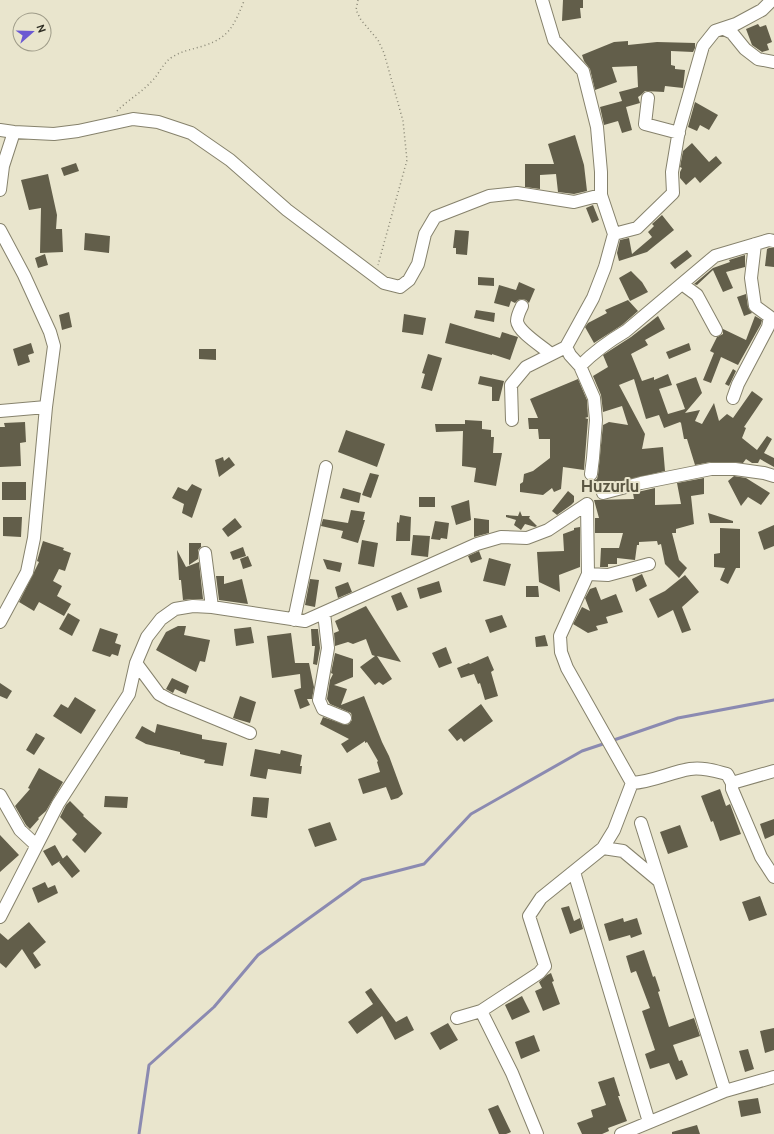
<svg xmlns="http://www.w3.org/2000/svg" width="774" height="1134" font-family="Cabin,sans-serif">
  <rect width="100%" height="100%" fill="#e9e5cd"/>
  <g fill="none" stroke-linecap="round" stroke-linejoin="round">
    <!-- stream -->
    <path stroke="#8b8ab1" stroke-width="3" d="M611 741 678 718 774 700
      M139 1134 149 1065 214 1007 258 955 362 880 424 864 471 814 582 751 606 743"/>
  </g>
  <!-- building -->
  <path fill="#625e4a" d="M563 0H583V8H580L581 18 562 21Z
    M758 24 760 27 766 25 772 42 767 44 769 50 762 52 752 45 746 29Z
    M628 41V45L657 42 695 43V48L693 52 671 51V65L675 66V69L685 70 683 88 665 86 664 92 645 91 641 95 638 97 640 103 626 107 632 130 622 133 618 121 604 125 600 107 622 101 619 92 638 87 637 66 612 67 617 82 595 90 590 69 584 61 582 55 614 42Z
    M695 102 718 115 709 130 700 125 697 131 688 127Z
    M575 135 584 165 587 191 574 194 558 192 556 174 540 175V189L525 187V164H554L548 144Z
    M692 143 709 162 716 156 722 163 700 183 695 177 686 185 680 178V172L682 168 680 167 683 151Z
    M76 163 79 171 64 176 61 168Z
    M48 174 57 215 56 229H62L63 252 40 253 41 208 29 210 21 180Z
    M593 205 599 220 592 223 586 208Z
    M662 215 674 230 647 252 619 261 617 253 620 240 629 238 632 254 652 237 648 232 654 226 652 224Z
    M455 230 469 231 467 255 456 254V248H453Z
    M85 233 110 236 109 253 84 250Z
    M769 248H774V267L765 266 767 249Z
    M687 250 692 256 675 269 670 263Z
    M45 254 48 265 38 268 35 258Z
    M745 255V267L726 272 733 288 723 292 713 270 697 285 694 284 713 268 730 262 729 260Z
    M631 271 642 282 648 292 630 301 619 278Z
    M478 277 494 278V286L478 285Z
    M519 282 535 289 529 303 526 300 522 299 518 300 515 303 511 301 509 307 494 303 499 285 516 290Z
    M746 294 748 307 752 313 744 316 737 297Z
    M628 300 638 311 622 325 594 343 585 327 588 323 607 313 605 310Z
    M476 310 495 313 494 322 474 318Z
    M69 312 72 327 62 330 59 315Z
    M404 314 426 318 423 335 402 332Z
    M658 316 665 329 645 340 648 345 631 354 642 381 654 377V380L668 374 672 385 659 389 668 414 685 409 676 384 696 377 702 393 685 413 700 410 695 421 702 424 714 403 719 421 727 414 733 418 752 391 763 399 744 427 746 428 742 438 757 450 767 436 772 439 764 453 774 458V467L760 459 758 463H752L746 459 743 463 711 462 695 465 687 439H684L681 423 680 422 664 428 659 415 646 419 634 379 619 385 645 434 642 449 663 447 665 471 601 486 597 489 591 490 593 481 597 479 598 475 603 425 609 422 628 425 622 406 603 412 601 395 593 376 608 367 603 355 631 337Z
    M755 316 762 320 761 324 738 365 721 357 711 383 703 380 714 353 710 351 717 337 723 334V329L746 340Z
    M450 323 500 338 502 332 518 337 510 360 492 354V355L445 343Z
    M31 343 34 353 28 355 30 362 18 366 13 349Z
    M689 343 691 350 669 359 666 352Z
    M199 349H216V360L199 359Z
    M428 354 442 358 432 391 421 388 425 374 422 373Z
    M733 369 736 371 729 386 725 384Z
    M480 376 504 381 499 401H492V387L478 384Z
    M578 379 587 400 588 417 585 418 588 419 584 470 563 467 561 489 554 492 552 488 543 495 520 492V484L523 482 524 474 533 471 550 458V439H539L538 429H529L528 418H538L530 399Z
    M465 420 482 421V429L491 430V437H494L493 453H502L496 486 474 482 476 468 462 466 463 431 436 432 435 424H465Z
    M25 422 26 442 20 443 21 466 0 467V427H5L4 423Z
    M346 430 385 444 377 467 338 452Z
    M223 457 224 461 229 457 235 465 219 477 215 460Z
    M370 473 379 475 371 498 362 495Z
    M734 476 746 478 770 493 761 505 748 497 741 506 728 481Z
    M704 478V494L691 496 694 524 676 529V533H672L679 560 687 568 679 578 665 564 661 544 658 545 657 541 639 542V545H637L635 560 617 558V564H608V567H600L601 548H619L623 533H595V518H599L594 500 634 499 633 493 655 488V505L681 504 677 483Z
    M2 482H26V500H2Z
    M192 484 202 489 192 518 182 513 184 504 172 498 178 487 187 491Z
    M343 488 361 493 359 503 340 498Z
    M568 491 574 496V502L571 505 557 515 552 511Z
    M419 497H435V507H419Z
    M469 500 471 520 456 525 451 506Z
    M351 510 365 512 363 520H365L358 543 341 538 343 531 321 526 323 519 348 523Z
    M520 511 522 516H530L529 518 537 526 535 527 525 524 521 530 514 525 516 520 506 517V515L518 516Z
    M708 513 733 521V523H710Z
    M400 515 411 517 410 541H396L397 522 399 523Z
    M3 517H22L21 537 3 536Z
    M235 518 242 527 228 537 222 529Z
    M474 518 489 520V533L474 537Z
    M435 521 449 523 447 539 441 538 440 540 431 539Z
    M774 525V546L764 550 758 532Z
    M580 527V567L559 575 560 592 539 582 537 552 564 551 563 534 574 530V528Z
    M720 528 740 529V568H736L728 584 720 580 725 568 714 567V554L720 553Z
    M413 535 430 536 428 557 411 555Z
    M362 540 378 543 374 567 358 564Z
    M43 541 64 548 63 550 71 553 65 571 59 569 53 581 62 586 57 596 71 604 64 616 39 602 34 611 19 602 39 562 37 561Z
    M189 543H201V547L198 550V559L189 565Z
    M243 547 246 556 233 560 230 552Z
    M177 550 186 567 199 562 203 599H193L183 600 181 580H179Z
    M479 551 482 559 471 563 468 556Z
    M248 556 252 566 243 569 240 559Z
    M489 558 511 564 505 586 483 581Z
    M323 559 342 563 340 572 327 569Z
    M642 574 647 586 636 592 632 579Z
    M685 575 699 592 682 607 691 630 682 633 673 610 658 618 649 599 665 591Z
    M216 576H224V584L242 579 248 604 219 600Z
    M310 579 319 580 315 607 305 605Z
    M439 581 442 592 420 599 417 588Z
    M348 582 352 592 338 598 335 587Z
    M526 586H538L539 597H526Z
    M596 587 601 600 616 594 623 612 606 617 608 623 596 626 598 630 588 633 573 624 582 607 590 611 585 598 590 589Z
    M401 592 408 607 397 611 391 596Z
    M366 606 401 662 377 656 392 679 383 685 379 682 375 685 360 667 375 656 372 655 366 639 353 644 348 642 335 646 334 633 339 631 335 621Z
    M68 613 80 620 72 636 59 629Z
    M502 615 507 627 490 633 485 620Z
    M178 626H186L184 635 210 640 205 662 200 661 196 672 156 650 166 632Z
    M251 627 254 643 236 646 234 629Z
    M100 628 118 634 115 643 121 645 118 656 112 654 110 657 92 651Z
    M311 629H318L320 648 317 665 313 664 315 646H312Z
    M291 633 295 663H309L314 687 312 699H307L310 705 300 709 294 690 301 688 300 674 272 678 267 636Z
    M545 635 548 646 536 647 535 637Z
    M446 647 452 663 439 668 432 653Z
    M335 653 353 659V677L334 685 347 689 341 705 364 696 382 742 389 756 403 794 398 798 391 800 386 787 363 794 358 779 380 772 377 762 378 761 367 742 365 743V741L347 753 341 744 349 739 320 724 323 717 346 725 349 724 352 720V717L351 713 330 704 327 699 330 680 333 674 331 673Z
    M488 656 494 670 491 672 498 696 485 700 480 683 478 684 474 674 461 678 457 668 469 663 470 664Z
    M172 678 189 686 186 694 175 689 173 693 166 689Z
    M0 683 12 691 7 699 0 696Z
    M240 696 256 702 250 723 233 718Z
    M75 697 96 710 81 734 53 716 61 704 68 708Z
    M481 704 493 721 464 742 461 738 457 741 448 730Z
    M157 724 202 735V739L227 743 223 766 204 763 205 760 180 754V752L146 744 135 738 142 726 155 733Z
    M36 733 45 738 34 755 26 750Z
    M255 749 280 754 281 750 302 755 300 766H302L301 774 268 769 266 779 250 776Z
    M39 768 63 782 46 811 38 818 39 819 30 829 26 825 15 806 30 789 28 788Z
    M720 789 726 806 730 804 741 834 720 841 713 821 711 822 701 796Z
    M105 796 128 797 127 808 104 807Z
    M253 797 269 798 267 818 251 816Z
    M70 801 84 815 83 816 102 833 85 853 72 840 77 834 60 817 66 805Z
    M774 819V835L765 839 760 824Z
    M330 822 337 840 315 847 308 829Z
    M680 825 688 847 668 854 660 832Z
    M0 835 19 855 0 872Z
    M55 845 63 859 52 866 43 851Z
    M67 855 80 871 72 878 59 862Z
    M45 882 48 888 55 885 58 893 38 903 32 888Z
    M760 896 767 915 749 921 742 902Z
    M569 906 574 921 580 918 583 929 570 934 561 908Z
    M623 918 624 922 637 918 642 934 631 938 630 935 609 941 604 924Z
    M29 922 46 942 33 953 41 965 35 969 22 949 6 968 0 963V933L8 940Z
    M644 950 653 977 655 976 660 991 658 992 669 1027 694 1018 700 1036 673 1045 679 1061 682 1060 688 1075 676 1080 669 1063 650 1069 645 1054 655 1050 642 1011 650 1008 636 971 631 973 626 956Z
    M551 973 554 981 552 982 560 1004 543 1011 535 991 542 988 539 982 547 975Z
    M371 988 396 1022 407 1016 414 1030 395 1040 382 1016 357 1034 348 1022 373 1004 365 992Z
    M522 996 530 1012 512 1020 505 1005Z
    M448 1023 458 1040 440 1050 430 1033Z
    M774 1028V1050L765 1053 760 1031Z
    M534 1035 540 1051 521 1059 515 1042Z
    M748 1049 754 1069 745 1072 739 1051Z
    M614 1077 620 1096H618L627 1121 608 1128 609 1131 602 1134H582L577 1123 593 1117 591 1110 606 1105 598 1082Z
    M758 1098 761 1113 741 1117 738 1101Z
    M498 1105 511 1132 506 1134H499L488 1109Z
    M697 1125 700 1134H672V1132Z"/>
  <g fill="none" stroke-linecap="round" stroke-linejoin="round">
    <defs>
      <path id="minor" d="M542 0 554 40 583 71 597 127 601 172V195L614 234 605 267 593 298 566 347 570 355 580 366 594 398 596 420 593 458 591 474
        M724 29 732 33 745 49 758 59 774 62
        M648 98 645 124 679 133
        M0 130 14 132 54 134 78 131 133 119 158 122 191 133 230 160 287 210 384 283 400 287 409 280 418 264 425 234 435 217 489 196 517 193 574 202 601 195
        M0 190 3 166 14 132
        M0 230 24 275 50 332 54 346 46 407 34 538 27 572 0 622
        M614 234 637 228 673 193 672 172 679 130 703 46 715 31 736 24 762 10 772 0
        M682 284 697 295 716 330
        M522 306C520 310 517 316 517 321 518 332 543 347 551 354
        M580 366C594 352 609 341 626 331L715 256 769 240 774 241
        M733 398 738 384 768 327 770 317 755 306 751 278 755 244
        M0 411 46 407
        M512 420 511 385 526 367 566 347
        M603 493 641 483 711 469H735L764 473 774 476
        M587 504 588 574 560 636 561 652 567 668 632 783
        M205 553 212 607
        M588 574 608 575 649 564
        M324 613 328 648 319 700 323 709 345 718
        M294 620 326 467
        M136 663 159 694 170 700 250 733
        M632 783C652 782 671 772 690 769 703 767 715 771 727 774L732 783V789L761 857 774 877
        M732 783 774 771
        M0 795 20 830 36 845
        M641 823 725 1091
        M603 848 623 851 659 881
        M574 872 649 1122
        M0 917 58 804 129 694 136 663 147 637 161 619 175 609 193 606 212 607 305 621 477 544 501 537 527 538 548 530 587 504
        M481 1011 512 1073 537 1134
        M457 1018 481 1011 539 973 545 966 529 916 541 898 603 848 614 830 632 783
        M621 1134 725 1091 774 1077"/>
    </defs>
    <!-- minor casing -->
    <use href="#minor" stroke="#86826c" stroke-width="14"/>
    <!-- path -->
    <path stroke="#898776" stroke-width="1.5" stroke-dasharray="1 3" stroke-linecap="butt" d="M358 0 356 10 361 20 378 40 384 53 403 121 407 160 378 265
      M117 111C128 100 142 92 152 81 160 73 163 62 174 56 184 50 195 49 206 45 230 37 235 23 244 1"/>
    <!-- minor -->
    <use href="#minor" stroke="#fff" stroke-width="12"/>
  </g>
  <g text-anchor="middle" stroke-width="4" stroke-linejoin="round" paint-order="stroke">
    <!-- quarter labels -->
    <g font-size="17" font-weight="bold" fill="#5b5743" stroke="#e9e5cd">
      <text x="610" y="492">Huzurlu</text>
    </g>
  </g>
  <!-- north arrow -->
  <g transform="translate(32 32) rotate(70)"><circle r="19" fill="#e9e5cd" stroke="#9f9c89"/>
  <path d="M0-3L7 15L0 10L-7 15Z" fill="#6b59d2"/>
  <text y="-6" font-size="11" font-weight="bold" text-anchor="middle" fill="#2f2e24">N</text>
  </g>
</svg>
